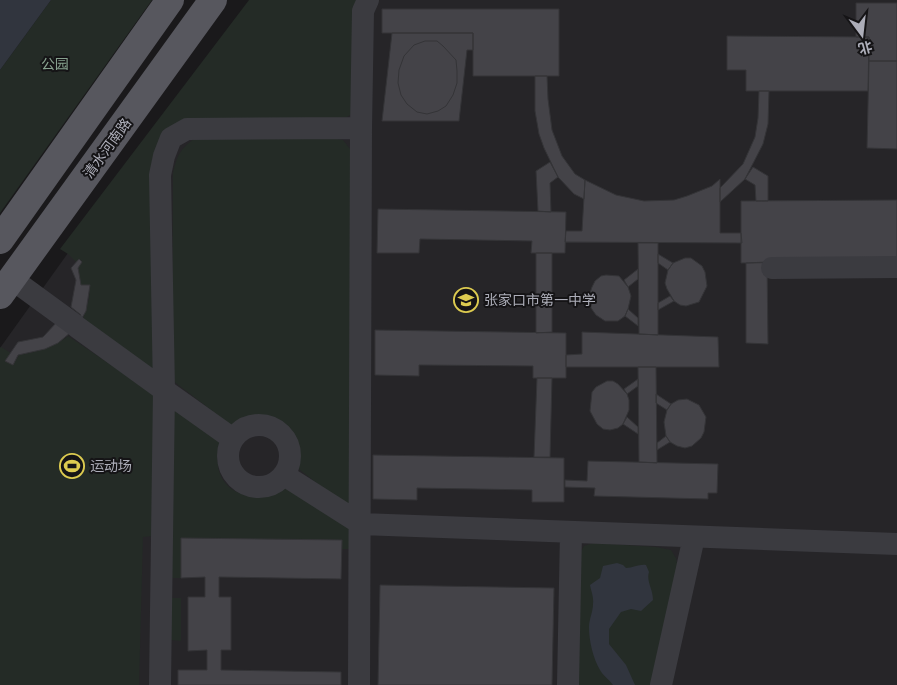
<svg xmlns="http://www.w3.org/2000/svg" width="897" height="685" font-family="'Fira Sans Condensed','Noto Sans SC',sans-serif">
  <rect width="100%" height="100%" fill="#1a191b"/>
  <!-- built -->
  <path fill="#262528" d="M264 0H897V685H0V348L73 246Z"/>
  <!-- green -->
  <path fill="#242b26" d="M51 0H152L0 213V70Z
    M249 0H360L353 113 347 117 167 136 155 371 83 319 89 299 90 285H81L78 268 82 261 79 259 76 262 68 254 60 249Z
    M333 138 343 140 350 149 352 511 295 466C299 442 287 417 259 417 250 417 241 423 233 427L172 380 173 173C177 156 180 149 194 139Z
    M68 336 154 394V536L143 537 139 685H0V348L1 347 11 353 5 361 13 365 19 355C37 352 53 348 68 336Z
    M171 409 222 439C204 486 246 510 285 486L352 529 351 549H342V540L181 538V578H169Z
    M593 543 656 547 671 550 676 558 678 568 653 685H576L579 555 584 546Z
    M169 598H181V641L170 640Z"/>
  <!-- water -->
  <path fill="#31353e" d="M0 0H51L0 70Z
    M617 563 623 565 626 568C633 568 639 564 646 565L649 572C646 581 653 589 653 600L641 611 631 609 621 612 609 629V644L626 665 635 685H613C609 679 603 676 600 670 593 658 589 641 589 627 589 619 593 612 593 604 594 597 591 591 590 585L600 578 603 566Z"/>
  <!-- building -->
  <path fill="#444348" stroke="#343437" d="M856 3H897V61H869V37H856Z
    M382 9H559V76H473V33H382Z
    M392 33H473V50H467L459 121H382Z
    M727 36 869 37 868 91H746V70H727Z
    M425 41H437L443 46 456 60 457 71V83L453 95 446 106 438 111 427 114 417 112 407 104 401 95 398 83 399 70 404 56 414 45Z
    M869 61H897V149L867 148Z
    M535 76H547L548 99 552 130 562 156 575 174 585 180 584 199 574 194 558 177 544 148 539 134 535 111Z
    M759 91H769L768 124 763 144 745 179 720 202V188L743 164 755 137 758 118Z
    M550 162 558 177 550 183 551 212 538 211 536 171Z
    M753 167 768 176V201H756L755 185 745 179Z
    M720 179V233H741L742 243 565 242 566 231H582L585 180 616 195 644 201 674 200 687 196 712 186Z
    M897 200V261L741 263V201Z
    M378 209 566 212 565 253H531L532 241 420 239 419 253H377Z
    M638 243H658V335L639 334Z
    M536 253H552V332L536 333Z
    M658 254 673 263 668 270 658 263Z
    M685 258H691L702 266 705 272 707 286 699 302 686 306 680 305 674 301 667 289 665 283 668 270 673 263Z
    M79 259 82 262 78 268 81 285H90L86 311 77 327 58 343 45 349 18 355 13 365 5 361 18 342 43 337 56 323H76L81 315 71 307 76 280 71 268Z
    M767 262 768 344 746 343V263Z
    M638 269V279L628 287 624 280Z
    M606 275 619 276 628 287 631 296 628 309 625 316 618 321H605L596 315 591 308 590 293 592 287 595 281 601 276Z
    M670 296 674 301 658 310V303Z
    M628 309 638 318V326L625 316Z
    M375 330 566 333V378H533V366L419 365V376L375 375Z
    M582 332 718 337 719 367H566V355L582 354Z
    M638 367H656L657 463 639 462Z
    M537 378H552L550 457H534Z
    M638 379V386L627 394 624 389Z
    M607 381H613L618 384 627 394 629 400V410L623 424 618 428 610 430 603 429 597 424 590 411 592 392 596 387Z
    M656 394 671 404 667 410 656 403Z
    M687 399 699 405 706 417 704 432 701 438 692 446 685 448 677 446 670 442 666 436 664 422 667 410 671 404 678 400Z
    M627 417 638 427V434L623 424Z
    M666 436 670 442 657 450V443Z
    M373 455 564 458V502H532V490L417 488V500L373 499Z
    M588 461 718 464 717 493H708V499L594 496 595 488 565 487V480L587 481Z
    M181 538 342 540 341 579 219 577V597H231V650H221V670L341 672V685H178V670H207V650L188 651V597H205V577L181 578Z
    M380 585 554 588 552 685H378Z"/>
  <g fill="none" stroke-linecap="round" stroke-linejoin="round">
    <!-- minor -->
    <path stroke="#3b3b40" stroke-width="22" d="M361 128 363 11 368 0
      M772 268 897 267
      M12 279 75 325
      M77 327 164 390 160 175 164 156 171 138 187 129 361 128 359 685
      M164 390 233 439
      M228 456a31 31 0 1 1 62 0a31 31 0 1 1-62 0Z
      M284 475 361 524 897 544
      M160 685 164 390
      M568 685 571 532
      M661 685 694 537"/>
    <!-- major -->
    <path stroke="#57575e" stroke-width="28" d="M0 240 170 0
      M0 295 213 0"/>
  </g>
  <!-- icons -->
  <defs>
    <symbol id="school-ring" viewBox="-11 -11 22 22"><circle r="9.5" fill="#151416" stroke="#ddcb50" stroke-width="1.5"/><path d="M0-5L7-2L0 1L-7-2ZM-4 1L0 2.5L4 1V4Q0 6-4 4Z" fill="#ddcb50"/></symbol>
    <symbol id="stadium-ring" viewBox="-11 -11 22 22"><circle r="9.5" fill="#151416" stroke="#ddcb50" stroke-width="1.5"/><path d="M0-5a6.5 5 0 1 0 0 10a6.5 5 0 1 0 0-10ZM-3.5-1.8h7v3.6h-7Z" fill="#ddcb50"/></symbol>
  </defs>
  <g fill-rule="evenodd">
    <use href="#school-ring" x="452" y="286" width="28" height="28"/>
    <use href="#stadium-ring" x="58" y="452" width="28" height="28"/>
  </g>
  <g text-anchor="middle" stroke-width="4" stroke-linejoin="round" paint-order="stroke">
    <!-- park labels -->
    <g font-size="14" fill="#87a18e" stroke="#151416">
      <text x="55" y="69">公园</text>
    </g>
    <!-- street labels -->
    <g font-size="14" fill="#adaeb9" stroke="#151416">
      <text transform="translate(107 148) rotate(-54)" y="5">清水河南路</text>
    </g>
    <!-- poi labels -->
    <g font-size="14" fill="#adaeb9" stroke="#151416" text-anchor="start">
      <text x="484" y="305">张家口市第一中学</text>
      <text x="90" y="471">运动场</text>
    </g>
  </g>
  <!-- north arrow -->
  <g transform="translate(862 35) rotate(165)" stroke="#151416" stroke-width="4" paint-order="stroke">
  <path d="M0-4L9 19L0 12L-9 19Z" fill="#adaeb9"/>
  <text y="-8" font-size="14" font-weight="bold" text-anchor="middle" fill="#adaeb9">北</text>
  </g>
</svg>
